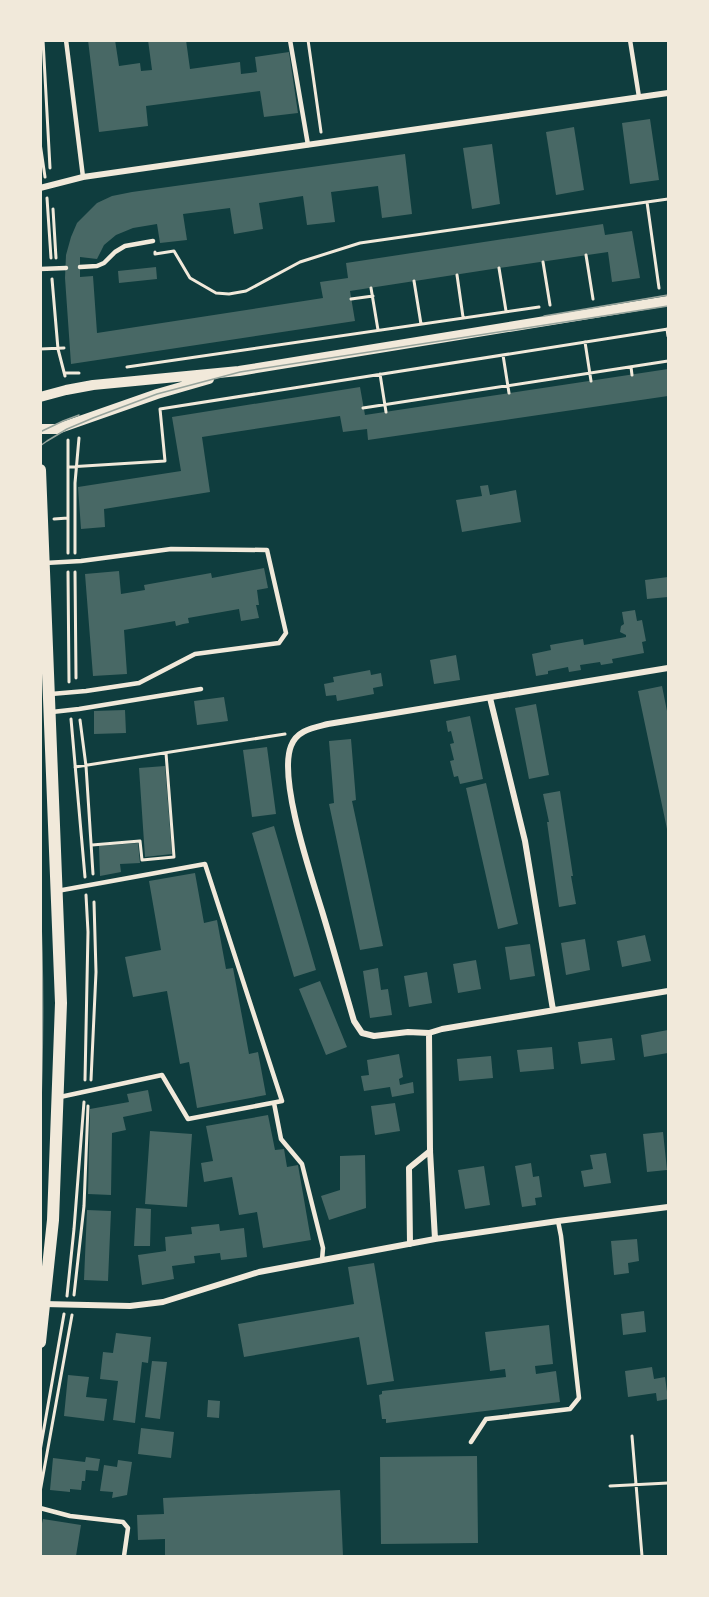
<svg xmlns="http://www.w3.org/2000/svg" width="709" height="1597" font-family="'Alegreya Sans',sans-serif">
  <rect width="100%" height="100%" fill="#0f3d3e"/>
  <!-- building -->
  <path fill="#486865" d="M88 40H115L119 66 140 63 141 71 152 70 148 40H186L190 69 240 62 241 74 257 72 255 57 289 52 298 113 264 117 260 91 146 106 148 126 99 132Z
    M650 119 659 180 630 184 622 123Z
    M574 127 584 190 556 195 546 132Z
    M492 144 500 204 472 209 463 148Z
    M405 154 412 214 382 218 378 186 331 192 335 222 307 225 303 196 259 203 263 229 234 234 230 208 183 214 187 240 160 243 157 224 133 228 116 235 104 245 97 259 80 257V277L93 276 97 333 323 298 320 282 348 278 346 263 603 224 605 235 632 231 640 278 612 282 608 252 499 268 350 291 355 321 71 364 65 278 66 255 71 237 77 223 97 203 112 196 132 192Z
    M156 267 157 279 119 283 118 271Z
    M668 369V396L368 440 367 429 343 432 340 416 202 437 210 492 104 509 105 527 81 529 78 487 181 471 172 417 360 387 365 415Z
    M488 485 490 495 516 490 521 522 462 532 456 500 482 496 480 486Z
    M264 568 268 588 257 590 259 605H256L259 618 241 621 239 609 188 618 189 623 183 624 176 626 175 621 124 630 127 674 93 676 85 574 119 571 121 594 145 590 144 585 211 573 212 578Z
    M668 577V597L647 599 645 580Z
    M635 610 637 621 642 620 646 641 642 642 644 653 612 659 613 663 601 665 600 662 580 665 581 670 569 672 568 667 548 671V674L536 676 532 654 551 650 550 645 583 639 584 645 626 637V635L620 632 621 626 624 624 622 612Z
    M456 655 460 680 434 684 430 660Z
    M370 670 371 675 381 673 383 686 373 688 374 694 337 701 336 695 326 696 324 684 334 682 333 677Z
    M662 686 668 716 667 829 638 691Z
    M224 697 228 721 197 725 194 701Z
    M536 704 549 775 529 779 515 708Z
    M125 710 126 733 94 734V711Z
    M470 716 483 779 460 784 458 776 454 777 450 761 454 760 450 744 454 743 451 731 448 732 446 721Z
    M351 739 356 800 352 801 383 946 360 950 329 804 334 803 329 741Z
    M267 747 276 814 252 817 243 750Z
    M165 766 172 854 145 857 139 768Z
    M486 783 518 924 498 929 466 788Z
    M560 791 573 876H571L576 904 559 907 547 822H549L543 794Z
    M274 826 316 970 294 977 252 833Z
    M138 843 140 863 120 864 121 872 100 876 99 846Z
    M195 873 204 923 217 920 226 969 233 968 249 1054 258 1052 266 1095 197 1108 189 1062 180 1064 167 991 133 997 125 957 161 950 149 881Z
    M645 935 651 961 622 967 617 941Z
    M585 939 590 970 566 975 561 943Z
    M530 944 535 976 510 980 505 947Z
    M476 960 481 989 458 993 453 964Z
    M378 968 381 990 388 989 392 1015 370 1018 363 971Z
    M427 972 432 1003 409 1007 404 976Z
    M320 981 347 1047 326 1055 299 989Z
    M668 1030V1053L644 1057 641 1035Z
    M612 1038 615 1060 581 1064 578 1042Z
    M552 1047 554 1069 520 1072 517 1050Z
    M399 1054 403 1077 399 1079 400 1085 413 1082 414 1093 392 1097 390 1087 364 1091 361 1076 369 1075 367 1060Z
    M491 1056 493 1078 459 1081 457 1059Z
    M148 1090 152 1111 123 1117 126 1130 112 1133 111 1195 88 1194 90 1109 129 1102 127 1094Z
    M395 1103 400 1131 375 1135 371 1106Z
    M268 1115 275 1150 284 1149 287 1167 298 1165 311 1240 263 1248 257 1212 239 1215 232 1177 204 1182 201 1163 213 1161 206 1126Z
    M150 1131 192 1134 187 1207 145 1204Z
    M663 1132 667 1170 647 1172 643 1134Z
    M606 1153 611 1183 584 1187 581 1171 593 1169 590 1155Z
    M365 1155 366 1208 329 1220 321 1196 340 1190V1156Z
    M531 1163 533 1177 539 1176 542 1197 535 1198 536 1205 522 1207 515 1166Z
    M484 1166 490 1205 465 1209 458 1170Z
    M136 1208 151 1209 150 1246H134Z
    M87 1210 111 1211 108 1281 84 1280Z
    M219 1224 220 1231 244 1228 247 1257 221 1260 220 1253 194 1256 195 1263 172 1266 174 1279 142 1285 138 1255 166 1251 165 1237 192 1234 191 1227Z
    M637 1239 639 1261 628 1263 629 1273 614 1275 611 1241Z
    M374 1263 394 1381 367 1385 359 1337 244 1357 238 1324 354 1304 348 1267Z
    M644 1311 646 1332 623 1335 621 1314Z
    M549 1325 553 1364 535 1366 536 1374 556 1371 560 1402 386 1423V1419H382L379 1395 382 1394V1391L506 1377 505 1369 490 1371 485 1332Z
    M116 1333 151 1337 148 1363 142 1362 135 1423 113 1420 118 1381 100 1379 103 1352 113 1353Z
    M152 1361 167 1362 160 1419 145 1417Z
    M652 1367 654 1379 665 1377 668 1399 657 1401 656 1393 628 1397 625 1371Z
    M68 1375 89 1377 86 1397 107 1399 104 1421 64 1416Z
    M208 1400 220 1401 219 1418 207 1417Z
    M141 1428 174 1432 171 1458 138 1454Z
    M477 1456 478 1543 381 1544 380 1457Z
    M86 1457 100 1459 98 1471 86 1470 85 1481H82L81 1490 70 1489V1492L50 1490 53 1458 85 1462Z
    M118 1460 132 1462 127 1495 112 1498 113 1492 100 1491 104 1465 117 1467Z
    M340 1490 343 1556H165V1539L138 1540 137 1515 164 1514 163 1498Z
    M43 1519 81 1525 76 1556H40V1532Z"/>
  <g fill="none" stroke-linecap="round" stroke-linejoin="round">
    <!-- path -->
    <path stroke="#f1e9da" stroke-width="3" d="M43 40 50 168
      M308 40 321 132
      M40 143 45 177
      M47 198 51 258
      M647 202 668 199
      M53 209 56 258
      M155 252V254L174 251 190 278 216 293 229 294 246 291 300 262 360 243 647 202 659 288
      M586 255 593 299
      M543 262 550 305
      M499 268 506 311
      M457 275 463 317
      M52 279 58 349 65 376
      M414 281 421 324
      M371 288 378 330
      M351 299 373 296
      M667 329 668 336
      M585 342 591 381
      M40 349 64 348
      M503 355 509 393
      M127 367 539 307
      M631 367 632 375
      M65 373H79
      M380 374 386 412
      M363 408 668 361
      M68 440V553
      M68 467 165 461 160 409 668 329
      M54 519 68 518
      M75 553V483L79 438
      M68 572 69 682
      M75 572 76 678
      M71 719 85 877
      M80 720 86 766 93 874
      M75 767 285 734
      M92 845 140 841 142 860 174 857 166 753
      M85 1080 88 932 86 895
      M91 1080 96 972 94 902
      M74 1295 84 1206 88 1106
      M67 1296 74 1229 84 1102
      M632 1436 642 1556
      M40 1451 64 1314
      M610 1486 668 1483
      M40 1492 72 1315"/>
    <!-- service -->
    <path stroke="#f1e9da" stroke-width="4.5" d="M66 40 83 177
      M290 40 308 145
      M630 40 639 97
      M80 267 97 266 104 263 115 252 125 246 153 241
      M40 269 66 268
      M45 563 81 561 171 549 267 550 286 633 279 643 195 654 139 683 86 691 51 694
      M52 712 79 709 201 689
      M57 891 205 864 282 1101 188 1119 162 1075 60 1097
      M274 1103 281 1139 302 1164 323 1248 322 1260
      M471 1442 486 1419 570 1409 579 1398 561 1236 558 1221
      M40 1508 70 1516 123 1522 128 1528 124 1556"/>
    <!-- minor -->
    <path stroke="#f1e9da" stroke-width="6" d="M40 188 83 177 668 93
      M490 698 525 841 553 1010
      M429 1033 408 1032 374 1036 362 1033 354 1021C343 984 333 947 322 911 311 875 278 779 291 746 297 730 313 728 328 724L668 668
      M435 1239 430 1151 429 1033 442 1029 668 991
      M410 1244 409 1168 430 1151
      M44 1304 130 1306 163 1302 259 1272 435 1239 558 1221 668 1207"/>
    <!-- tertiary -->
    <path stroke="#f1e9da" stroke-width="10" d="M40 397 66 390 93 385 239 371 668 301
      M40 429H57L157 394 209 379"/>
    <!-- secondary -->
    <path stroke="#f1e9da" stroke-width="12" d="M40 470 61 1003 53 1220 40 1342"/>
    <!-- tram -->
    <path stroke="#97a49c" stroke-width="1.5" d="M544 316 668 295
      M40 432 63 421 79 415
      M40 446 47 441 67 429 93 418 157 394 240 372 668 306
      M40 902C44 978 43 1054 40 1130"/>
  </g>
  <!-- border -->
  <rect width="709" height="1597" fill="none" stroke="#f1e9da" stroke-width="84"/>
</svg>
